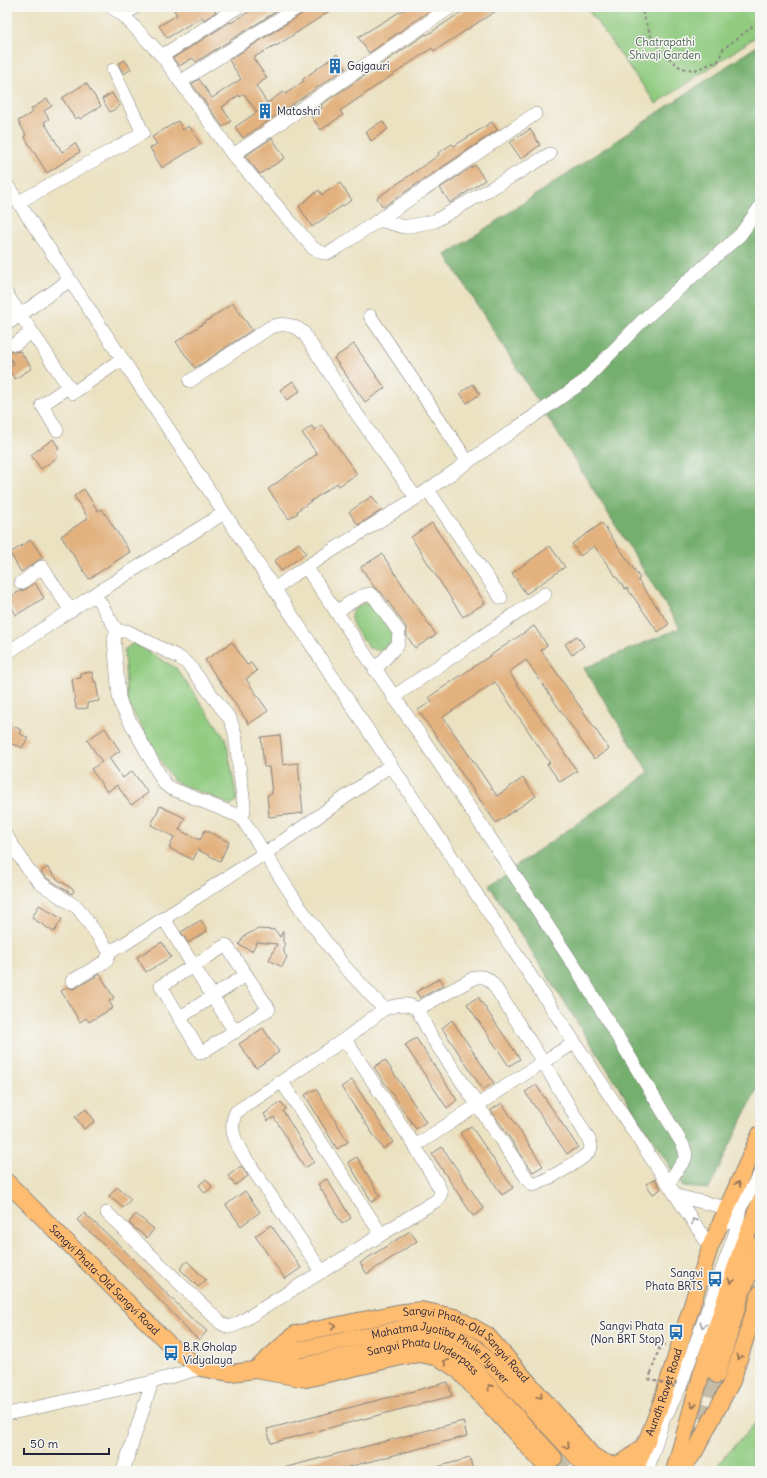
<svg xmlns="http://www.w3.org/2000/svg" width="767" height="1478" font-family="Delius,sans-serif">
  <rect width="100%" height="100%" fill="#f6f6f2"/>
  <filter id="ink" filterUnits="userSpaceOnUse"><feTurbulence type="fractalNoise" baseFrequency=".025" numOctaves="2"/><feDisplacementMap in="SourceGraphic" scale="8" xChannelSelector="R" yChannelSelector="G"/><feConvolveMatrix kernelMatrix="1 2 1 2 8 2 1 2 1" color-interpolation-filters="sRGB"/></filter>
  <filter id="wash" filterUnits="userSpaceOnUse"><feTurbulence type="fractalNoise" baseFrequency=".012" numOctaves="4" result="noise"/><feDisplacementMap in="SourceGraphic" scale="16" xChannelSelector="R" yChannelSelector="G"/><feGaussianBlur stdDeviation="0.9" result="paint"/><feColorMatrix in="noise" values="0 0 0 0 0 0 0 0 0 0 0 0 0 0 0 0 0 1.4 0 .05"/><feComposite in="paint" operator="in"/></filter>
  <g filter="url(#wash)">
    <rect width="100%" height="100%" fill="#ebe2c2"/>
    <!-- green -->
    <path fill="#90cb80" stroke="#59765e" d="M586 7H760V34L656 104Z
      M365 603 376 609 393 635C392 643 387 648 380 651L369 648C364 641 349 623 351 615 352 609 360 605 365 603Z
      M133 643 176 668 226 739 237 800 231 805 173 781 127 702 124 650Z
      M760 1418V1471H717L719 1463Z"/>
    <!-- forest -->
    <path fill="#74af6e" stroke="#4b6854" d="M760 44V1083L709 1189 683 1187 489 885 649 773 584 668 680 628 446 255Z"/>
    <g id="blocks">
      <!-- building -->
      <path fill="#e2b17e" d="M179 7H217L214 9 216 12 204 20 202 17 167 38 159 26 177 15 174 10Z
        M257 7H279L280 9 196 62 193 58 179 66 173 58 230 22 231 23Z
        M306 7H336L276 46 275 45 253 58 267 78 256 86 267 103 283 92 285 94 304 81 303 79 337 54 346 68 243 138 235 127 257 112 244 94 240 97 239 95 222 107 231 121 223 127 192 84 199 79 212 98 241 79 229 60 302 14Z
        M408 7H435L369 53 358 37Z
        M469 7H502L434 51 432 48 404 67 340 111 343 115 321 130 311 116 322 108 321 105 426 34 427 35Z
        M125 60 131 69 124 74 118 64Z
        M86 83 101 106 80 119 79 117 75 119 62 98Z
        M112 93 120 106 110 112 102 99Z
        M47 99 52 106 44 111 49 119 44 122 62 152 75 143 80 152 47 173 24 136 26 135 18 121 33 112 31 109Z
        M178 121 183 130 189 126 201 144 162 168 150 148 157 144 152 137Z
        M382 121 388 129 371 141 366 132Z
        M492 122 497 130 383 207 377 198 439 155 438 153 452 144 454 146Z
        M530 129 540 145 521 159 510 143Z
        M272 138 285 158 260 174 245 156Z
        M475 165 485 180 450 203 440 188Z
        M340 183 352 200 343 206V205L312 227 299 206 319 190 322 195Z
        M233 303 252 330 195 368 176 342Z
        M354 344 385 388 365 402 334 358Z
        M11 351 15 352 20 351 32 368 15 379 8 369 14 364 7 354Z
        M293 381 300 391 287 400 280 390Z
        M473 384 480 394 467 403 460 393Z
        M322 425 357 474 339 486 337 483 297 511 298 513 289 519 268 489 317 454 302 433 312 426 315 430Z
        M53 439 59 448 55 452 58 457 41 469 31 455Z
        M84 489 98 511 102 509 130 552 89 579 61 536 88 518 74 496Z
        M372 496 382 510 358 525 349 512Z
        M432 523 485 603 463 617 411 537Z
        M602 523 640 578 638 580 669 624 658 632 627 588 625 589 594 546 580 556 572 544Z
        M31 540 43 558 37 561 21 572 10 553Z
        M299 543 306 553 281 571 274 561Z
        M550 546 565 567 526 594 512 573Z
        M382 554 436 635 415 648 407 636 406 627 382 593 374 587 361 567Z
        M35 583 44 598 16 615 7 599 20 591 26 589Z
        M534 626 547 645 541 650 609 749 594 759 526 660 509 672 577 771 560 782 547 764 550 763 495 682 443 717 497 796 523 778 536 796 496 823 418 710 432 701 429 697Z
        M577 636 584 646 572 655 565 644Z
        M232 642 247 665 251 663 257 671 246 679 268 711 249 724 205 660Z
        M92 672 94 682H96L99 701 87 703 88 708 76 709 72 679 81 678 80 673Z
        M7 722 21 730 19 733 28 738 22 748 17 745 16 746 7 741Z
        M105 728 120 751 109 758 123 778 132 771 148 793 131 805 117 785 107 792 91 769 102 762 87 740Z
        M280 735 283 765 298 763 303 813 269 817 267 795 272 794 269 767H264L261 737Z
        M160 806 185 818 179 830 200 840 205 830 229 842 220 861 198 850 193 860 169 848 174 837 151 825Z
        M47 867 57 879 74 890 72 894 45 877 41 872Z
        M39 905 62 919 54 932 32 918Z
        M201 920 207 931 188 943 181 932Z
        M258 929 275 930 280 937 283 931V942L286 945H284V953L287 957 282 967 269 960 277 944 257 942 252 951 239 945 244 936Z
        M162 942 171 957 146 972 137 957Z
        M100 974 114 998 109 1001 113 1008 89 1022 86 1018 80 1022 61 991 68 987 72 989 76 988Z
        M440 978 444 985 420 998 416 992Z
        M478 997 520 1059 509 1066 467 1004Z
        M452 1020 494 1083 483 1090 442 1028Z
        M263 1028 279 1052 256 1068 239 1044Z
        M416 1038 457 1100 447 1108 405 1045Z
        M385 1060 426 1122 416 1129 374 1067Z
        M352 1080 393 1142 383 1149 341 1087Z
        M536 1085 578 1147 567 1154 525 1092Z
        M316 1089 348 1142 337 1149 305 1095Z
        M281 1102 286 1109 283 1111 314 1162 305 1168 274 1117 268 1121 264 1114Z
        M502 1103 543 1166 533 1172 491 1110Z
        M86 1109 95 1121 84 1129 75 1117Z
        M471 1126 513 1188 502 1195 460 1133Z
        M442 1147 484 1209 473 1216 432 1154Z
        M357 1157 380 1196 372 1202 348 1162Z
        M241 1166 248 1176 235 1185 228 1176Z
        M206 1179 212 1187 205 1193 199 1185Z
        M327 1179 351 1218 342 1224 318 1184Z
        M655 1179 661 1189 653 1194 646 1184Z
        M117 1187 131 1199 123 1208 109 1196Z
        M245 1191 260 1212 241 1226 226 1205Z
        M84 1213 120 1246 189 1316 207 1331 199 1340 181 1324 182 1323 121 1261 77 1220Z
        M136 1214 154 1229 147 1238 129 1223Z
        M271 1225 301 1268 285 1279 255 1236Z
        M410 1231 417 1241 367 1274 360 1263Z
        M187 1261 206 1280 198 1287 180 1269Z
        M448 1382 452 1396 271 1443 267 1429Z
        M463 1421 467 1436 333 1471H283V1468Z
        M470 1458 473 1471H433V1468Z"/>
    </g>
  </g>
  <g filter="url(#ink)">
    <use href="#blocks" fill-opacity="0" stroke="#86827e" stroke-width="1"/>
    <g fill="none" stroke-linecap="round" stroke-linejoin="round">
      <!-- major-tunnel -->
      <path stroke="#c3bca7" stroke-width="16" stroke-dasharray="16 8" stroke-linecap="butt" d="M692 1441 700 1425 717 1375
        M554 1458 566 1471"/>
      <defs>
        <path id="minor" d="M111 7 123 15 162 56 233 155 313 248C325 256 328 254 339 247L535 114
          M123 15 136 7
          M162 56 238 7
          M180 82 298 7
          M233 155 451 7
          M7 185 710 1247
          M19 202 143 133 113 70
          M379 220 404 227 435 221 550 154
          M7 295 73 393 122 359
          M370 316 468 462
          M7 324 70 280
          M15 344 32 332
          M190 381 269 328C281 322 292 324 303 332L349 403 416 498
          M57 430 42 405 68 387
          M428 490 501 598
          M306 567 416 498 583 382 642 321 740 235 760 207
          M21 583 42 567 71 611
          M275 589 292 576 306 567 488 835 579 973 683 1145 686 1154 685 1159 668 1183
          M95 594 117 631 114 639 119 697 122 707 164 783 170 788 241 817 301 909 343 965 384 1009C396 1005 407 1002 417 1009L476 977C484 976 488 978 493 984L543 1062 574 1043
          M336 612C347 605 357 596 370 594L375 598 399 632 398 644 375 670
          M117 631H127L180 658 188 664 230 719 233 727 235 734 244 805V811L241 817
          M7 653 95 594 224 513
          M393 697 545 594
          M7 837 28 869 40 883 78 908 106 947 111 950 121 946 276 846 391 765
          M164 919 235 1032
          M226 945 269 1009 201 1053 161 986Z
          M72 981 106 961 111 950
          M179 1018 246 975
          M282 1082 381 1234
          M415 1146 543 1062 588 1138C590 1142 592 1146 590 1150 587 1158 542 1183 533 1185L528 1180 431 1036 417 1009
          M677 1196 727 1208
          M107 1213 221 1323C228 1328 232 1327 239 1323L437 1200C441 1195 442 1193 439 1187L415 1146 345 1039 384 1009
          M724 1224 727 1216 740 1208
          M322 1272 242 1153C234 1139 229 1127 236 1112L345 1039
          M667 1413 680 1387 735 1234 740 1208 760 1174
          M7 1414 152 1382 201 1368
          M123 1471 152 1382
          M647 1471 663 1420 667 1402"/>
        <g id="major">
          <path id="s1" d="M7 1182 174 1349 201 1368 231 1373 255 1370 306 1379 405 1356 420 1354 439 1358 458 1370 550 1471"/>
          <path id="s2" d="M269 1363 298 1350 400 1329 421 1326 449 1332 476 1348 590 1471"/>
          <path id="s3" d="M279 1368 302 1366 403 1344 420 1342 443 1347 466 1361 554 1458"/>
          <path id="s4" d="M255 1370 295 1334 397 1313 421 1310 455 1317 487 1335 592 1455C597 1458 604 1463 610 1464 623 1467 639 1450 647 1442"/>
          <path d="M717 1375 740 1298 760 1244"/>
          <path id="s5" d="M635 1471 662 1401 710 1247 760 1134"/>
          <path d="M674 1471 702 1372 743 1244 760 1202"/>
          <path d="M680 1471 694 1453 732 1381 760 1293"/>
        </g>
      </defs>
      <!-- minor casing -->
      <use href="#minor" stroke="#86827e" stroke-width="14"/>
      <!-- major casing -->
      <use href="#major" stroke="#86827e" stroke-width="18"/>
      <!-- path -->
      <path stroke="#86827e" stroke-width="2" stroke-dasharray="3 3" stroke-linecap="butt" d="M639 7 641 9 651 36 664 54 681 68 695 70 718 61 723 49 760 21
        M651 1373 661 1343 666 1345"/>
      <!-- minor -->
      <use href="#minor" stroke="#fff" stroke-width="13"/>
      <!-- major -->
      <use href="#major" stroke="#febc70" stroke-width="16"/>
      <!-- path-bridge -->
      <path stroke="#86827e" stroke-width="2" stroke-dasharray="3 3" stroke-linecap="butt" d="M651 1373 649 1379 675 1387 676 1380"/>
    </g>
    <!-- one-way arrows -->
    <defs><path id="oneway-chevron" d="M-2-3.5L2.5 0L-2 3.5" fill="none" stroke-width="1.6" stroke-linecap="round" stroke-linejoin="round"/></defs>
    <g stroke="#906f56">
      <use href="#oneway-chevron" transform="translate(738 1184) rotate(-66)"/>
      <use href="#oneway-chevron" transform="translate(731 1281) rotate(108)"/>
      <use href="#oneway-chevron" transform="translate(333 1326) rotate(-12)"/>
      <use href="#oneway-chevron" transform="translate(739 1357) rotate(107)"/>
      <use href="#oneway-chevron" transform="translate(446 1362) rotate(-149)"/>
      <use href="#oneway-chevron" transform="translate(490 1387) rotate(-132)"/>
      <use href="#oneway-chevron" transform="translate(540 1396) rotate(49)"/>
      <use href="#oneway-chevron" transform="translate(693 1405) rotate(105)"/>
      <use href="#oneway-chevron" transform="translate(567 1446) rotate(47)"/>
    </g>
    <g stroke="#9c9ca7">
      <use href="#oneway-chevron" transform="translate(694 1221) rotate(-124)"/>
      <use href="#oneway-chevron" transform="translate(703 1325) rotate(110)"/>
    </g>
  </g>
  <!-- icons -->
  <defs>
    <symbol id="building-bare" viewBox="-9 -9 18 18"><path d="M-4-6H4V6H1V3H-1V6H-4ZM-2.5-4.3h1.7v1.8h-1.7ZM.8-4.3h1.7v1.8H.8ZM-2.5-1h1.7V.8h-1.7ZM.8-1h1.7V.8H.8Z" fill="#1f6fb2" stroke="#f6f6f2" stroke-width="2.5" paint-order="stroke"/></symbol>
    <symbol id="bus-bare" viewBox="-9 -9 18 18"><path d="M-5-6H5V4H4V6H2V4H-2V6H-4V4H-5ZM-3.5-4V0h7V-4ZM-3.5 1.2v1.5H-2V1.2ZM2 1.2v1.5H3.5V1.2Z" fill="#1f6fb2" stroke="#f6f6f2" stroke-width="2.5" paint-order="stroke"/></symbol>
  </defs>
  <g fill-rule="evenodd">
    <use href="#building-bare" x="324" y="55" width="22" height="22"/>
    <use href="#building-bare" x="254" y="100" width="22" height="22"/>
    <use href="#bus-bare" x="704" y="1268" width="22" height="22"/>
    <use href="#bus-bare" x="665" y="1321" width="22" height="22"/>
    <use href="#bus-bare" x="160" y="1342" width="22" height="22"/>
  </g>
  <g text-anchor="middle" stroke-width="3" stroke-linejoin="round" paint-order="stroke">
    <!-- park labels -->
    <g font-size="11" fill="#485d53" stroke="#f6f6f2">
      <text x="665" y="46">Chatrapathi<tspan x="665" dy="13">Shivaji Garden</tspan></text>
    </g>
    <!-- poi labels -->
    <g font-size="11" fill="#22223b" stroke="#f6f6f2" text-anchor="start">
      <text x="347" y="70">Gajgauri</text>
      <text x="277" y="115">Matoshri</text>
      <text x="703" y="1277" text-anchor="end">Sangvi<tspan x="703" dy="13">Phata BRTS</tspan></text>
      <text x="664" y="1330" text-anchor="end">Sangvi Phata<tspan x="664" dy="13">(Non BRT Stop)</tspan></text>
      <text x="183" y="1351">B.R.Gholap<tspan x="183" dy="13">Vidyalaya</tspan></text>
    </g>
    <!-- street labels -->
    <g font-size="11" fill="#22223b" stroke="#f6f6f2">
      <text dy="4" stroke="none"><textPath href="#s1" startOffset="138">Sangvi Phata-Old Sangvi Road</textPath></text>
      <text dy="4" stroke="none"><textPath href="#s4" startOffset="239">Sangvi Phata-Old Sangvi Road</textPath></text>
      <text dy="4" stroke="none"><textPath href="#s2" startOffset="185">Mahatma Jyotiba Phule Flyover</textPath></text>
      <text dy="4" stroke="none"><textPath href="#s3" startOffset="150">Sangvi Phata Underpass</textPath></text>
      <text dy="4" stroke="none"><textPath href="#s5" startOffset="84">Aundh Ravet Road</textPath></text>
    </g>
  </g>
  <!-- margin -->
  <rect width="767" height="1478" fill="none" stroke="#f6f6f2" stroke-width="24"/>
  <!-- scale -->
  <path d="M24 1448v6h85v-6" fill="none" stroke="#22223b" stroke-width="2"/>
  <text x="30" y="1448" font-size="12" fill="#22223b" stroke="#f6f6f2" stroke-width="3" paint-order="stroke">50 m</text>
</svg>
